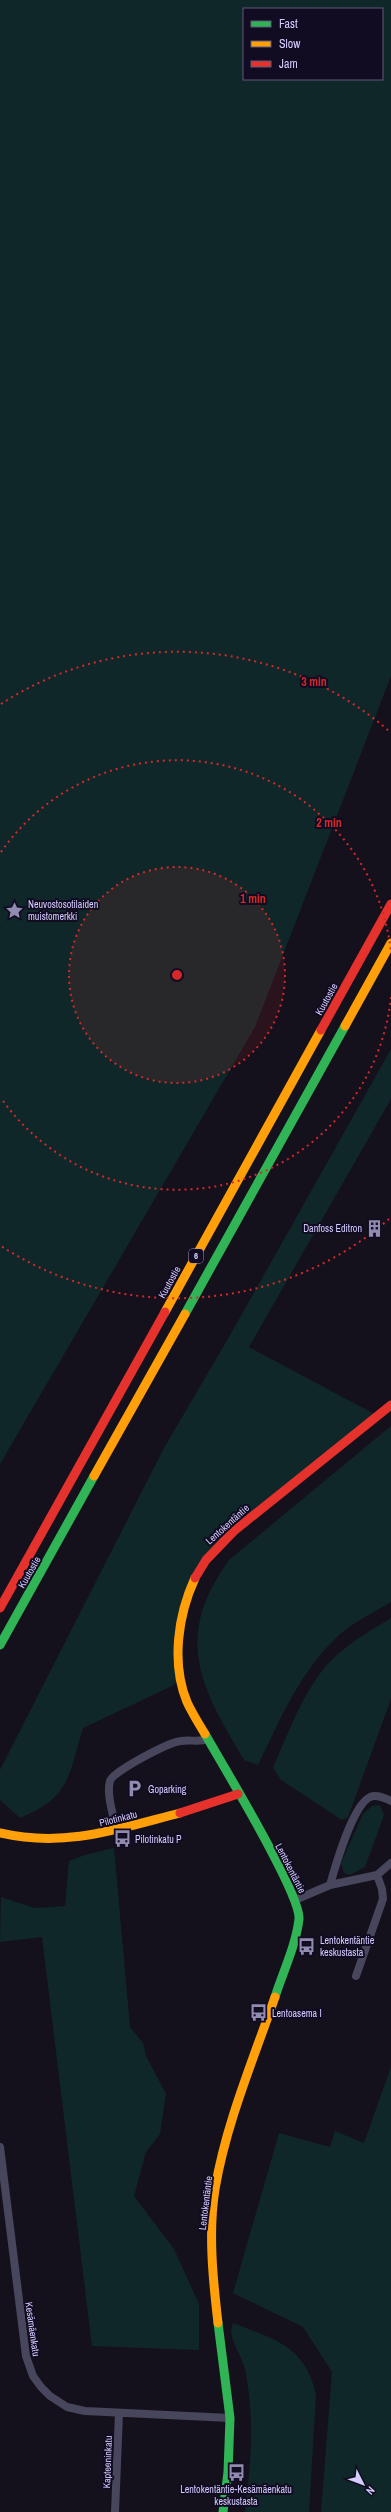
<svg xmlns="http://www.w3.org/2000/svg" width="391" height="2512" font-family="'Archivo Narrow',sans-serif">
  <rect width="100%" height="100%" fill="#14111c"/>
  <!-- green -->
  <path fill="#102729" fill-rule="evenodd" d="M0 0H391V676L255 1027 0 1464ZM244 9H382V79H244Z
    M391 1049V1099L249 1347 378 1416 221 1543 185 1600 181 1679 172 1686 83 1728C68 1776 71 1797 20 1818L0 1800V1770L164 1448 229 1337Z
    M391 1426V1602C374 1612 354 1622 339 1635 300 1671 281 1718 258 1765L244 1760C200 1686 173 1638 229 1560Z
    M391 1618V1699L348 1817 342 1820 281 1780 273 1768C289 1732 307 1680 338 1654 354 1640 373 1629 391 1618Z
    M380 1805 384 1815 365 1867 350 1875 344 1873 341 1863 363 1814 372 1806Z
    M114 1848 130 2027 143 2043 146 2056 166 2094 160 2134 146 2152 134 2196 174 2249 199 2304V2350L92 2346 42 1937 0 1942 1 1897 35 1908 65 1906 69 1861 85 1855Z
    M391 2067V2512H321L332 2372 303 2327 233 2293 279 2133 330 2147 335 2131 364 2143Z
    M233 2323C274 2339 306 2346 316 2395L309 2512H245C251 2461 255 2420 245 2369 242 2355 226 2336 233 2323Z"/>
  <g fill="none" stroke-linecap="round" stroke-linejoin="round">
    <!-- street -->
    <path stroke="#48465d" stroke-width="8" d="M116 1830C114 1816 106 1795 110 1781 112 1772 169 1742 181 1741 190 1739 198 1743 208 1739
      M330 1885C335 1867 353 1805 370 1797 377 1794 385 1798 391 1801
      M295 1900 330 1885 377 1875 391 1863
      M356 1976 383 1899 382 1889 377 1875
      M0 2147 26 2356 33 2376 41 2387 50 2396 67 2407 85 2411 230 2418
      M115 2512 119 2413"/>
    <!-- fast -->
    <path stroke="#30b455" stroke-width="9" d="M185 1314 345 1026
      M0 1645 94 1476
      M205 1734C222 1764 301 1894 299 1919 296 1945 283 1972 275 1997
      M218 2323 230 2418 228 2472 223 2512"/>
    <!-- slow -->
    <path stroke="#ff9f0a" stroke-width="9" d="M345 1026 391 943
      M165 1312 321 1030
      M94 1476 185 1314
      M195 1578C178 1615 171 1663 187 1702 192 1713 199 1724 205 1734
      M0 1833C65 1848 118 1829 180 1813
      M218 2323C213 2280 208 2232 215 2189 226 2124 253 2060 275 1997"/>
    <!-- jam -->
    <path stroke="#e5322d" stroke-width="9" d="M321 1030 391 904
      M195 1578 206 1560 234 1531 391 1405
      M0 1608 165 1312
      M180 1813 238 1794"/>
  </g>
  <!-- distance rings -->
  <circle cx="177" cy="975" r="108" fill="#d62828" fill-opacity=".12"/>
  <g fill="none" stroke="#d62828" stroke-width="2" stroke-dasharray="2 4">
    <circle cx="177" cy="975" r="108"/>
    <path d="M391 997A215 215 0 0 1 1 1098M1 852A215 215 0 0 1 391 953"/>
    <path d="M389 1219A323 323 0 0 1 1 1246M1 704A323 323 0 0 1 389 731"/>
  </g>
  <!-- icons -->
  <defs>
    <symbol id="sight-bare" viewBox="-9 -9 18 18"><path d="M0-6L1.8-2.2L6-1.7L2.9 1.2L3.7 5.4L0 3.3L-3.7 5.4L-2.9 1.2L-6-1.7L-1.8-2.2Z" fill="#918bb0" stroke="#110c21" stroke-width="2.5" paint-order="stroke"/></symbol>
    <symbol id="building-bare" viewBox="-9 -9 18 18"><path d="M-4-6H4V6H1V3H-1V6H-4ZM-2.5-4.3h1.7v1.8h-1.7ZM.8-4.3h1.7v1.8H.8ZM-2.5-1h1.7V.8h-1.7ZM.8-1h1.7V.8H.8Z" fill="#918bb0" stroke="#110c21" stroke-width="2.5" paint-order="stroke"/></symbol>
    <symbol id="parking-bare" viewBox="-9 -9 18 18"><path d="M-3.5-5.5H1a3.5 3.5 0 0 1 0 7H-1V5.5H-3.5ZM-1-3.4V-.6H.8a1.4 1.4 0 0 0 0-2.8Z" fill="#918bb0" stroke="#110c21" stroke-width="2.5" paint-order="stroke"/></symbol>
    <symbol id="bus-bare" viewBox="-9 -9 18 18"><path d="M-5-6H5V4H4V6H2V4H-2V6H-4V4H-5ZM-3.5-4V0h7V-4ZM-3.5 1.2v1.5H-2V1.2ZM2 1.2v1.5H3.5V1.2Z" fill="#918bb0" stroke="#110c21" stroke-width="2.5" paint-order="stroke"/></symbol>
  </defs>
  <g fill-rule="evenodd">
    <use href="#sight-bare" x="2" y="898" width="25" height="25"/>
    <use href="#building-bare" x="362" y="1216" width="25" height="25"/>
    <use href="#parking-bare" x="122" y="1776" width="25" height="25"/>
    <use href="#bus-bare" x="110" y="1826" width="25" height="25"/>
    <use href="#bus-bare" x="294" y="1934" width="25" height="25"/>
    <use href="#bus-bare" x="246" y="2000" width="25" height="25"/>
    <use href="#bus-bare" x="224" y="2460" width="25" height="25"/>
  </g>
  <g text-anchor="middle" stroke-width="4" stroke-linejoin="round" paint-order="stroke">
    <!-- shield labels -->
    <rect fill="#110c21" stroke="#9a92bc" stroke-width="1" x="189" y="1249" width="14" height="14" rx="3"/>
    <g font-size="9" font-weight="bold" fill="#d5ccff">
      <text x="196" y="1259">6</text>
    </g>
    <!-- poi labels -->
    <g font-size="10" fill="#d5ccff" stroke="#110c21" text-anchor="start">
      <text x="28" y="908">Neuvostosotilaiden<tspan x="28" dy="12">muistomerkki</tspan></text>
      <text x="362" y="1232" text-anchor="end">Danfoss Editron</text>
      <text x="148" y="1793">Goparking</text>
      <text x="135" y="1843">Pilotinkatu P</text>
      <text x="320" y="1944">Lentokentäntie<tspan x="320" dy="12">keskustasta</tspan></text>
      <text x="272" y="2017">Lentoasema I</text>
      <text x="236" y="2493" text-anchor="middle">Lentokentäntie-Kesämäenkatu<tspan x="236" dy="12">keskustasta</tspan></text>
    </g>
    <!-- street labels -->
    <g font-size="10" fill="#d5ccff" stroke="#110c21">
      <text transform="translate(326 999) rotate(-61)" y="4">Kuutostie</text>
      <text transform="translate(169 1282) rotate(-61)" y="4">Kuutostie</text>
      <text transform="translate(227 1524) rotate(-42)" y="4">Lentokentäntie</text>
      <text transform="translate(29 1572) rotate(-60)" y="4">Kuutostie</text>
      <text transform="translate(118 1818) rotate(-14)" y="4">Pilotinkatu</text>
      <text transform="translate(291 1868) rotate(63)" y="4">Lentokentäntie</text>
      <text transform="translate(205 2203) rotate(-83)" y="4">Lentokentäntie</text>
      <text transform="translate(33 2329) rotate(82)" y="4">Kesämäenkatu</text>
      <text transform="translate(107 2462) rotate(-88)" y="4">Kapteeninkatu</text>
    </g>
  </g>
  <circle cx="177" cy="975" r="6" fill="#d62828" stroke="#110c21" stroke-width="2"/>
  <g font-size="12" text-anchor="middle" font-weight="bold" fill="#d62828" stroke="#110c21" stroke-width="4" stroke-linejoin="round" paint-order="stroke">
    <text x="314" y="686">3 min</text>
    <text x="329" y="827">2 min</text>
    <text x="253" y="903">1 min</text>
  </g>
  <!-- legend -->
  <rect x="243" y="8" width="140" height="72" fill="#110c21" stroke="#5f597a"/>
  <rect x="251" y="21" width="20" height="6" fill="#30b455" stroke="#5f597a"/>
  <text x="279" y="28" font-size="12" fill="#d5ccff">Fast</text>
  <rect x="251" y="41" width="20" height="6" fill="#ff9f0a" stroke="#5f597a"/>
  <text x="279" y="48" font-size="12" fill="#d5ccff">Slow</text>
  <rect x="251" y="61" width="20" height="6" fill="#e5322d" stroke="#5f597a"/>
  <text x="279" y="68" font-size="12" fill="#d5ccff">Jam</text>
  <!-- north arrow -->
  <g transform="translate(363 2484) rotate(132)" stroke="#110c21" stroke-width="3" paint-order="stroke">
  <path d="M0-3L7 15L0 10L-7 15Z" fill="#d5ccff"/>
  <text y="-6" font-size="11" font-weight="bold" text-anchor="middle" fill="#d5ccff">N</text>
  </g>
</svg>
